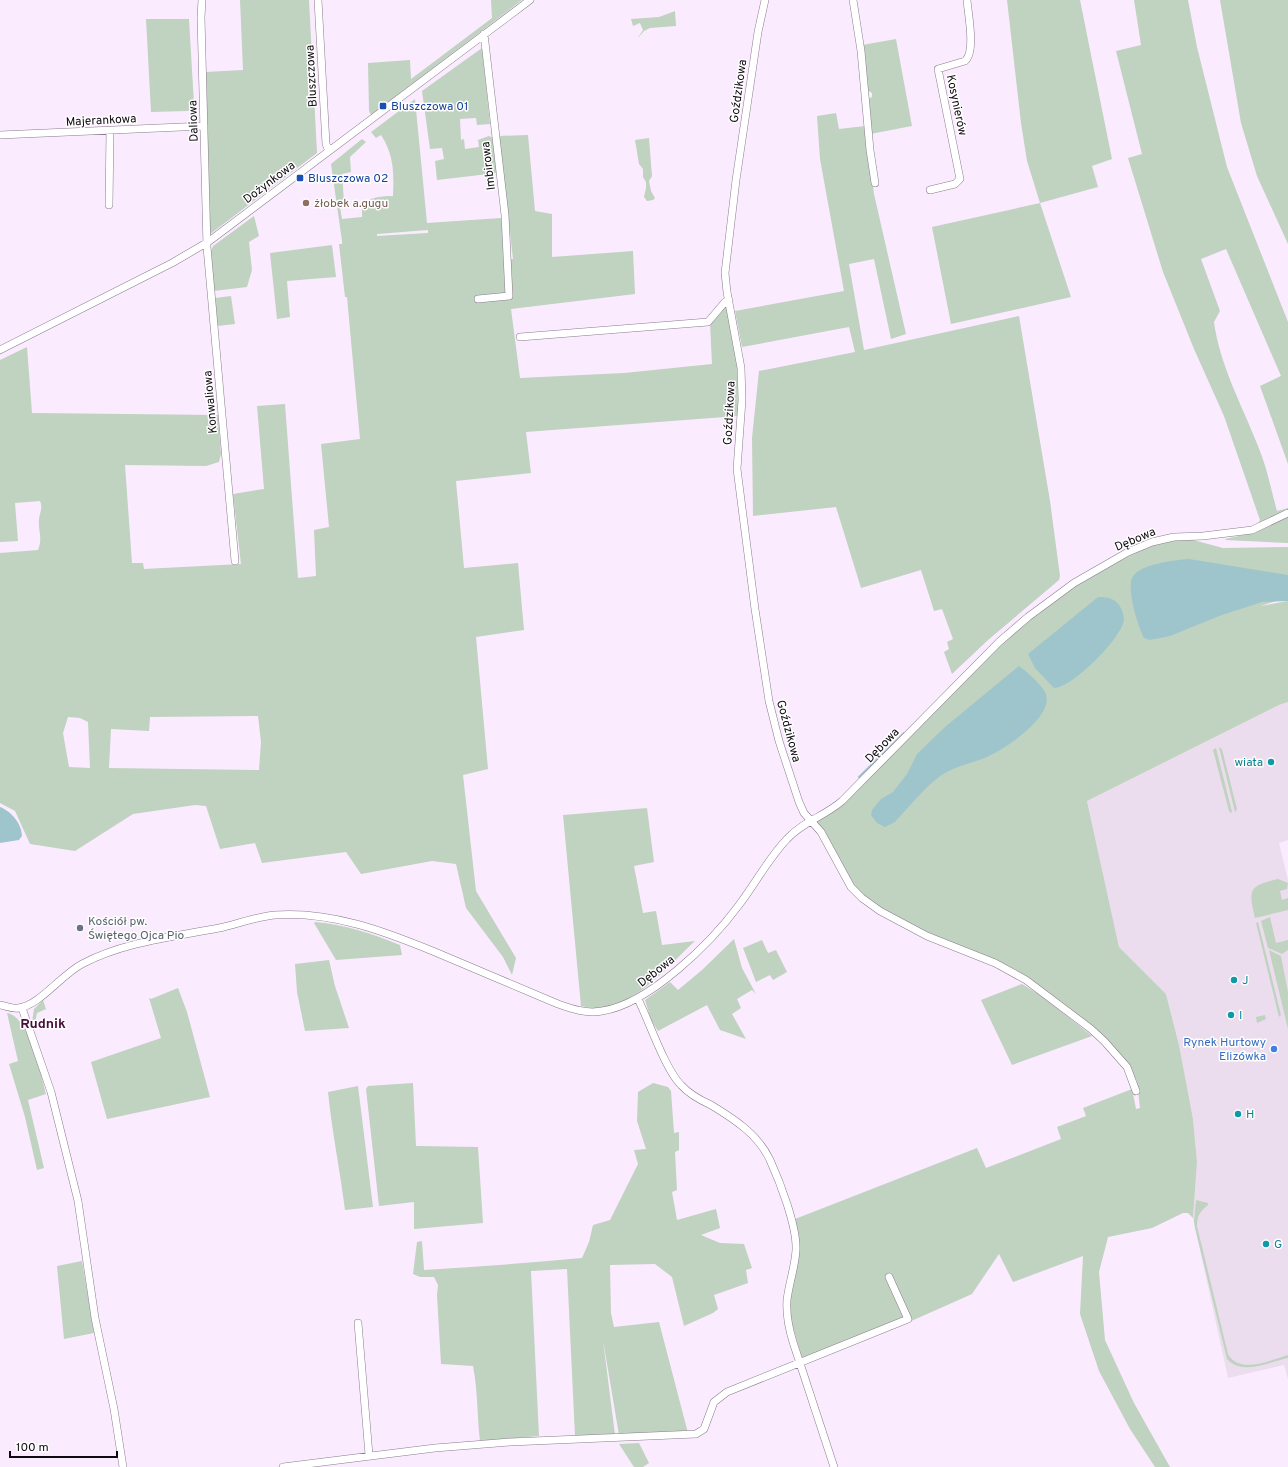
<svg xmlns="http://www.w3.org/2000/svg" width="1288" height="1467" font-family="Overpass,sans-serif">
  <rect width="100%" height="100%" fill="#fbebff"/>
  <!-- commercial -->
  <path fill="#ecddee" d="M1288 702V840L1279 843 1288 880V1379L1284 1365 1228 1378 1193 1218 1197 1162 1193 1119 1179 1045 1166 994 1119 947 1087 801 1279 705Z"/>
  <!-- green -->
  <path fill="#c0d2c0" fill-rule="evenodd" d="M240 0H309L317 153 209 235 205 72 243 70Z
    M491 0H522L371 115 369 111 368 63 410 60 411 79 492 18Z
    M1007 0H1080L1112 159 1092 166 1098 187 1040 203 1071 297 951 324 932 227 1040 203 1027 161 1021 123Z
    M1134 0H1188L1197 47 1227 167 1288 322V464L1260 386 1281 376 1226 249 1201 259 1220 311 1214 322C1220 366 1242 405 1258 446 1267 467 1271 490 1277 511L1288 508V543L1226 540 1225 539 1252 533 1260 520 1224 416 1194 349 1163 272 1128 158 1142 154 1116 51 1141 45Z
    M1220 0H1288V244L1257 176 1241 123Z
    M675 11 676 26 650 28 644 31 637 39 643 30 640 23 633 26 631 19 659 17Z
    M146 19H189L194 104 188 111 151 112Z
    M896 39 912 126 870 134 866 100 872 97V93L867 90 862 45Z
    M482 48 490 124 477 125 476 118 460 119 461 140 464 139 465 149 479 147 478 140 489 136 493 138 497 173 437 180 435 161 444 159 442 148 430 149 422 91Z
    M415 99 427 223 501 218 506 260 513 259 499 136 528 135 535 211 552 214V257L633 251 635 294 511 309 520 378 624 373 712 364 710 323 726 306 737 358 738 416 526 432 531 473 456 481 464 568 518 563 524 630 476 637 488 769 463 775 476 891 516 958 512 975 503 957 466 908 456 864 432 861 361 874 346 852 262 863 255 843 220 849 206 806 195 805 133 814 75 851 30 844 15 811 0 803V553L38 550C43 537 38 532 39 519 40 512 43 508 40 501L15 503 18 541 0 542V360L27 347 32 413 218 415 221 454 219 462 206 466 125 465 132 563H143L144 569 241 564 233 494 264 489 257 406 285 404 298 578 316 576 314 530 329 527 321 444 360 439 347 297H345L339 244H342V241L331 164 362 139 366 142 350 157 351 172 342 174 344 202 340 207 342 219 362 217V203C373 197 381 196 393 196 394 173 394 155 381 135L376 138 371 132ZM428 230V233L377 236V234ZM258 716 261 742 259 770 109 768 111 729 149 731 150 717ZM68 717 80 718 88 722 90 768 69 767 63 733Z
    M836 113 839 129 865 126 874 194 906 334 891 339 874 259 849 264 864 350 1019 316 1050 501 1060 576 1059 580 988 640 952 674 944 652 949 649 947 642 953 639 942 609 934 611 921 570 861 588 836 507 753 516 752 438 759 371 855 352 849 327 742 347 735 311 844 291 820 159 817 116Z
    M649 138 652 176 649 181 651 191 655 198 653 200 647 201 644 197 646 188V182L643 177V169L639 164 635 140Z
    M254 216 259 236 249 242 252 270 247 287 214 291 210 253 213 246Z
    M332 245 336 277 287 281 290 317 277 319 270 253Z
    M231 296 235 324 217 326 215 298Z
    M1175 539 1193 540 1223 548 1288 547V601H1276L1261 606 1288 601V702L1279 705 1087 801 1119 947 1166 994 1179 1045 1193 1119 1197 1162 1193 1218 1188 1213H1183L1152 1228 1108 1237 1099 1272 1105 1340 1134 1403 1170 1467H1155L1130 1429 1099 1371 1080 1314 1083 1256 1013 1282 999 1254 972 1294 909 1322 804 1364 791 1321 790 1308 797 1230 795 1219 977 1148 986 1168 1061 1139 1057 1127 1086 1116 1083 1108 1132 1089 1136 1109 1140 1108 1137 1081 1126 1061 1104 1041 1026 980 927 936 862 898 831 852 817 820 837 805 919 722 1058 591 1154 544Z
    M1219 747 1222 749 1237 809 1235 812Z
    M1216 748 1232 812 1231 813 1229 811 1213 750Z
    M647 808 654 862 634 866 643 913 656 911 662 945 695 941C668 966 639 1003 600 1008 594 1009 587 1007 581 1006L563 815Z
    M1278 879 1288 883 1287 889 1280 891 1282 900 1288 898V910L1255 918C1248 889 1249 886 1278 879Z
    M1270 917 1276 943 1288 940V950L1282 954 1268 948 1261 921Z
    M315 922C347 925 370 933 400 945L402 955 336 960 314 923Z
    M1258 922 1281 1015 1279 1017 1256 923Z
    M734 939 742 968 756 994 752 990 737 999 741 1008 732 1014 746 1039 720 1030 707 1005 658 1031 651 1020 645 1000 670 982 678 990 702 970Z
    M762 940 768 953 776 950 787 972 773 980 770 975 756 982 743 948Z
    M1269 950 1281 956 1288 992V1029Z
    M329 960 335 986 349 1028 305 1031 297 992 295 964Z
    M1022 984 1043 997 1092 1036 1012 1065 981 1000Z
    M178 988 187 1012 210 1097 107 1119 91 1062 161 1038 149 998 151 999Z
    M43 1000 46 1009 37 1013 35 1023 32 1022 34 1009Z
    M7 1013C29 1016 41 1075 46 1094L28 1100 44 1168 37 1170 25 1117 9 1064 18 1061Z
    M1265 1015 1266 1019 1257 1023 1256 1017Z
    M413 1083 416 1146 478 1147 483 1223 414 1229V1202L379 1206 366 1089 368 1086Z
    M653 1083 668 1087 671 1091 674 1133 679 1132V1150L675 1152 677 1190 672 1192 677 1220 716 1209 720 1228 701 1235 720 1243 744 1244 752 1268 746 1270 748 1283 714 1295 718 1309 713 1313 684 1326 672 1277 655 1264 610 1265 611 1313 614 1327 659 1322 688 1433 619 1435 603 1340 615 1435 575 1436 567 1269 531 1271 539 1436 480 1441C477 1416 478 1391 473 1366L441 1364 437 1295 438 1285 434 1277H420L413 1274 417 1242 422 1241 424 1270C477 1267 529 1263 582 1258L589 1242 593 1225 610 1220 638 1164 634 1150 646 1149 637 1121 638 1092Z
    M358 1086 373 1207 345 1210C340 1170 332 1132 328 1092Z
    M1196 1200 1208 1203V1205C1200 1211 1197 1216 1197 1226L1228 1354C1240 1375 1270 1360 1288 1355V1358C1269 1362 1242 1376 1227 1359L1195 1228 1194 1221Z
    M82 1261 94 1333 64 1339 57 1266Z
    M639 1443 649 1463 643 1467H634L619 1444Z"/>
  <!-- water -->
  <path fill="#9ec5cb" d="M1189 559 1288 575V601L1262 602 1219 616 1170 636 1150 640 1144 638C1138 626 1127 592 1132 578 1138 564 1176 560 1189 559Z
    M1098 597C1107 597 1114 598 1119 605 1122 609 1124 615 1124 620 1121 639 1072 688 1054 688L1035 668 1028 654Z
    M1019 666C1028 673 1039 682 1045 692 1057 716 1003 750 985 758 972 763 957 766 945 773 928 783 909 807 895 822L885 827 877 823 871 815 872 810 881 799 893 792 907 774 917 754 945 727Z
    M0 807C11 811 22 824 22 836L19 840 0 843Z"/>
  <g fill="none" stroke-linecap="round" stroke-linejoin="round">
    <!-- stream -->
    <path stroke="#9ec5cb" stroke-width="2" d="M859 777 904 733"/>
    <defs>
      <path id="minor" d="M202 0 201 17 207 247 235 561
        M318 0 326 144 329 151
        M765 0 758 32 736 180 725 273 727 292 741 368 742 400 737 469 755 609 769 701 779 741 799 802 804 813 821 832 851 887 862 898 880 911 927 936 995 963 1026 980 1091 1029 1104 1041 1127 1067 1136 1091
        M853 0 861 51 870 150 875 183
        M0 135 204 126
        M930 190 955 184 960 179 938 69 965 61C976 52 968 14 967 0
        M109 205 110 131
        M478 299 509 296 505 215 484 34
        M520 337 708 322 725 302 729 300
        M0 350 172 263 208 242 530 0
        M638 999C649 1021 665 1069 681 1085 689 1094 700 1100 711 1105 734 1119 758 1134 770 1160 780 1182 797 1226 796 1250 795 1267 789 1283 787 1300 786 1314 789 1329 793 1342L834 1467
        M0 1005C6 1006 12 1009 18 1008 39 1006 61 975 82 964 124 942 172 937 219 928 237 924 255 917 275 915 331 911 384 931 435 952 476 969 517 987 558 1004 572 1009 587 1014 602 1011 649 1004 711 943 739 905 755 884 768 859 787 839 802 822 825 816 842 801L999 642 1028 617 1074 583 1128 552 1152 542 1174 537 1203 536 1252 530 1288 513
        M22 1008 51 1092 78 1201 95 1318 114 1409 123 1467
        M358 1323 369 1455
        M283 1467 435 1448 510 1442 696 1434 704 1429 714 1402 727 1392 908 1319 889 1277"/>
    </defs>
    <!-- minor casing -->
    <use href="#minor" stroke="#8a7c8d" stroke-width="8"/>
    <!-- minor -->
    <use href="#minor" stroke="#fff" stroke-width="7"/>
  </g>
  <!-- markers -->
  <g fill="#1a4fb4" stroke="#fefefe" stroke-width="1.5">
    <rect x="379" y="102" width="8" height="8" rx="2"/>
    <rect x="296" y="174" width="8" height="8" rx="2"/>
  </g>
  <circle fill="#8d6e63" stroke="#fefefe" stroke-width="1.5" cx="306" cy="203" r="4"/>
  <g fill="#0f9aa8" stroke="#fefefe" stroke-width="1.5">
    <circle cx="1271" cy="762" r="4"/>
    <circle cx="1234" cy="980" r="4"/>
    <circle cx="1231" cy="1015" r="4"/>
    <circle cx="1238" cy="1114" r="4"/>
    <circle cx="1266" cy="1244" r="4"/>
  </g>
  <circle fill="#6b7280" stroke="#fefefe" stroke-width="1.5" cx="80" cy="928" r="4"/>
  <circle fill="#3f7fe0" stroke="#fefefe" stroke-width="1.5" cx="1274" cy="1049" r="4"/>
  <g text-anchor="middle" stroke-width="3" stroke-linejoin="round" paint-order="stroke">
    <!-- street labels -->
    <g font-size="12" fill="#0f0a10" stroke="#fefefe">
      <text transform="translate(311 76) rotate(-93)" y="4">Bluszczowa</text>
      <text transform="translate(738 91) rotate(-82)" y="4">Goździkowa</text>
      <text transform="translate(957 105) rotate(78)" y="4">Kosynierów</text>
      <text transform="translate(101 120) rotate(-3)" y="4">Majerankowa</text>
      <text transform="translate(193 121) rotate(-92)" y="4">Daliowa</text>
      <text transform="translate(488 166) rotate(-97)" y="4">Imbirowa</text>
      <text transform="translate(269 182) rotate(-37)" y="4">Dożynkowa</text>
      <text transform="translate(210 402) rotate(-95)" y="4">Konwaliowa</text>
      <text transform="translate(729 413) rotate(-87)" y="4">Goździkowa</text>
      <text transform="translate(1135 539) rotate(-23)" y="4">Dębowa</text>
      <text transform="translate(789 731) rotate(75)" y="4">Goździkowa</text>
      <text transform="translate(882 745) rotate(-46)" y="4">Dębowa</text>
      <text transform="translate(656 971) rotate(-38)" y="4">Dębowa</text>
    </g>
    <!-- transit labels -->
    <g font-size="12" fill="#164399" stroke="#fefefe" text-anchor="start">
      <text x="391" y="110">Bluszczowa 01</text>
      <text x="308" y="182">Bluszczowa 02</text>
    </g>
    <!-- education labels -->
    <g font-size="12" fill="#785e54" stroke="#fefefe" text-anchor="start">
      <text x="314" y="207">żłobek a.gugu</text>
    </g>
    <!-- culture labels -->
    <g font-size="12" fill="#0d838f" stroke="#fefefe" text-anchor="start">
      <text x="1263" y="766" text-anchor="end">wiata</text>
      <text x="1242" y="984">J</text>
      <text x="1239" y="1019">I</text>
      <text x="1246" y="1118">H</text>
      <text x="1274" y="1248">G</text>
    </g>
    <!-- worship labels -->
    <g font-size="12" fill="#5b616d" stroke="#fefefe" text-anchor="start">
      <text x="88" y="925">Kościół pw.<tspan x="88" dy="14">Świętego Ojca Pio</tspan></text>
    </g>
    <!-- shop labels -->
    <g font-size="12" fill="#366cbe" stroke="#fefefe" text-anchor="end">
      <text x="1266" y="1046">Rynek Hurtowy<tspan x="1266" dy="14">Elizówka</tspan></text>
    </g>
    <!-- quarter labels -->
    <g font-size="14" font-weight="bold" fill="#470e38" stroke="#fefefe">
      <text x="43" y="1028">Rudnik</text>
    </g>
  </g>
  <!-- scale -->
  <path d="M10 1451v6h107v-6" fill="none" stroke="#0f0a10" stroke-width="2"/>
  <text x="16" y="1451" font-size="12" fill="#0f0a10" stroke="#fefefe" stroke-width="3" paint-order="stroke">100 m</text>
</svg>
